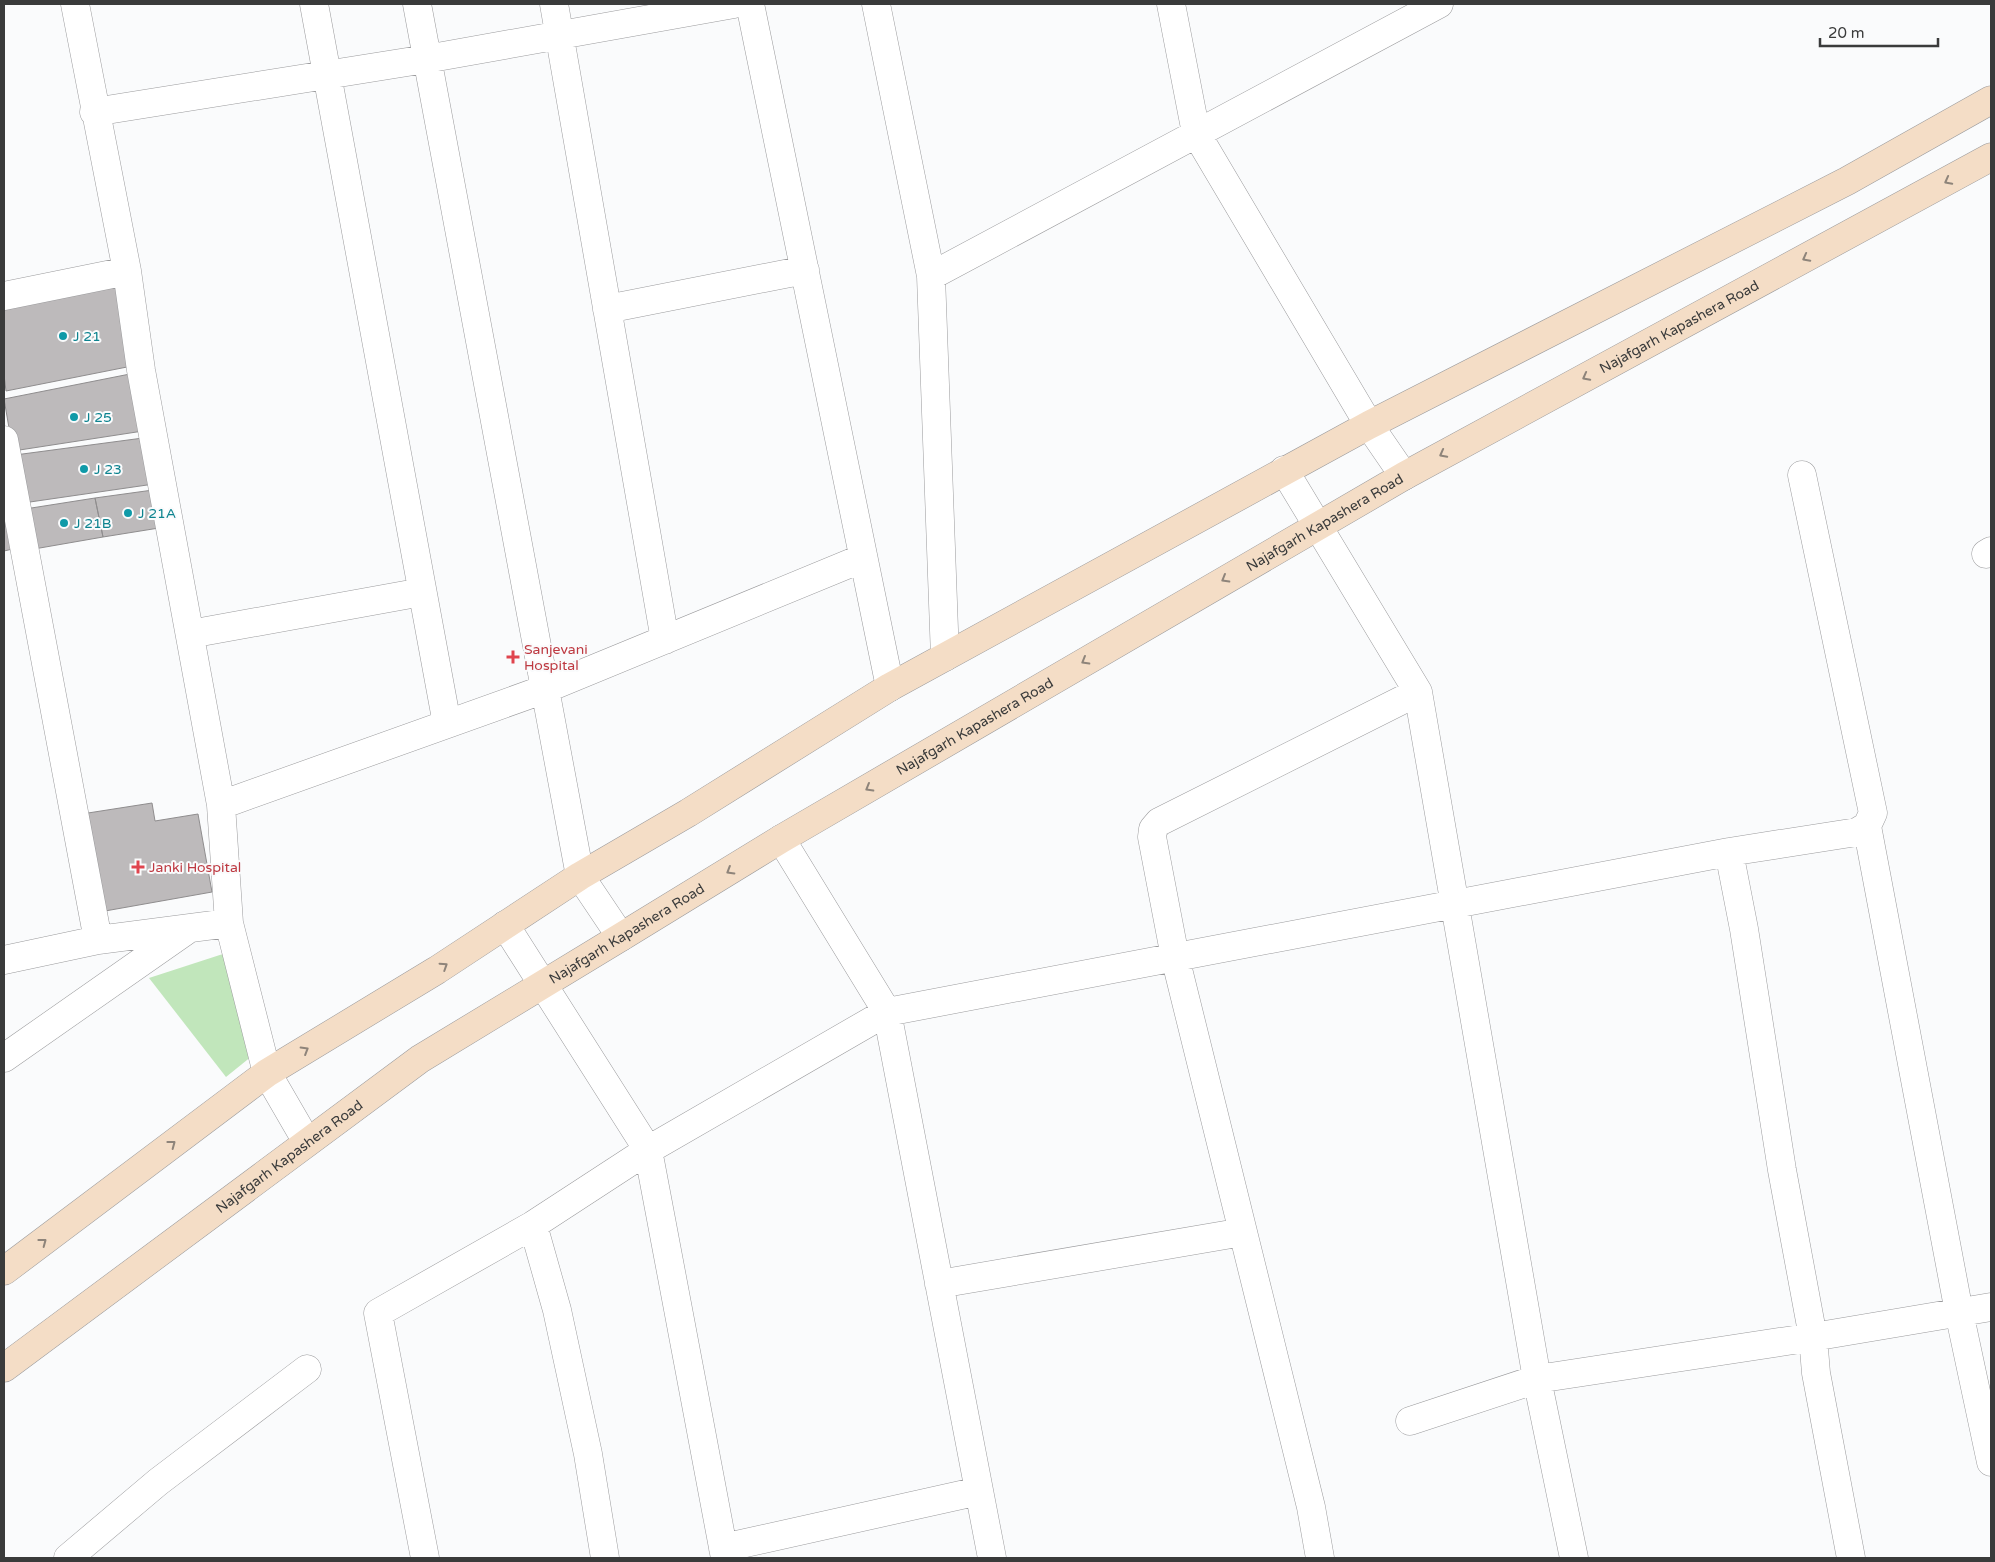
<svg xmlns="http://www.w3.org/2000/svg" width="1995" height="1562" font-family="'Varela Round',sans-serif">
  <rect width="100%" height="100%" fill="#fafbfc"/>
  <!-- green -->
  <path fill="#c1e6bb" d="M229 952 258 1051 226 1077 149 978Z"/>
  <!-- building -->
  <path fill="#bdbabb" stroke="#8f8d8e" d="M115 281 127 367 6 391 4 375V305Z
    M135 373 143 431 13 451 4 399Z
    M143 438 154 484 23 503 15 455Z
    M153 490 159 528 103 537 95 498Z
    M95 498 103 537 34 549 25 509Z
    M4 511 17 548 4 551Z
    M152 803 155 821 198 814 212 892 105 911 88 813Z"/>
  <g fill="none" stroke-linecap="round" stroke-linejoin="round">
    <defs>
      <path id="minor" d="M75 4 127 271 141 370 221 805 229 923 267 1073 307 1142
        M314 4 447 724
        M417 4 580 876 621 937
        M554 4 665 640
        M750 4 890 687
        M876 4 931 276 945 657
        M1171 4 1196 133 1369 425 1404 476
        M94 112 426 59 734 4
        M931 276 1439 4
        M4 296 127 271
        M607 309 805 270
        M4 440 98 940
        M1284 470 1418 692 1537 1379 1574 1558
        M1986 554 1991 551
        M190 634 422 592
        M221 805 545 689 863 558
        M1867 826 1959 1312 1991 1462
        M781 839 887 1012 1729 852 1857 832 1867 826 1873 813 1802 475
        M1729 852 1744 929 1782 1170 1813 1337 1816 1373 1851 1558
        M505 925 648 1150 725 1558
        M4 960 98 940 229 923
        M4 1058 187 930
        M533 1225 557 1310 588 1454 605 1558
        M939 1284 1243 1232
        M1410 1421 1537 1379 1813 1337 1991 1307
        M723 1548 979 1491
        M68 1558 158 1482 307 1369
        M425 1558 378 1313 533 1225 648 1150 887 1012 992 1558
        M1320 1558 1311 1507 1175 957 1152 837 1153 829 1159 822 1418 692"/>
      <g id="secondary">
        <path d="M4 1271 267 1073 437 970 580 876 688 813 890 687 1369 425 1847 181 1991 100"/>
        <path id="s1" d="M4 1368 420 1059 621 937 781 839 1404 476 1991 157"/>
      </g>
    </defs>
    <!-- minor casing -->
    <use href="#minor" stroke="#9b9b9d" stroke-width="29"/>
    <!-- secondary casing -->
    <use href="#secondary" stroke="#9b9b9d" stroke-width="29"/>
    <!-- minor -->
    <use href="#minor" stroke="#fff" stroke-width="28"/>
    <!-- secondary -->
    <use href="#secondary" stroke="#f4ddc6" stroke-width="28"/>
  </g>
  <!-- one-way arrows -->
  <defs><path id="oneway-chevron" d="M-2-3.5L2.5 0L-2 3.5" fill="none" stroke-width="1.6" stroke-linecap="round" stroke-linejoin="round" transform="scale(1.25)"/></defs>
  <g stroke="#8e847a">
    <use href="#oneway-chevron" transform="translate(1948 181) rotate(152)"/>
    <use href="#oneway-chevron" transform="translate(1806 258) rotate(152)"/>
    <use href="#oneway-chevron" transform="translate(1586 377) rotate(152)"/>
    <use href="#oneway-chevron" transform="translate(1443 454) rotate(152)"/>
    <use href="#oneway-chevron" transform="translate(1225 579) rotate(150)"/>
    <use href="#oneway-chevron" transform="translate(1085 661) rotate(150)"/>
    <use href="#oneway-chevron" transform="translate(869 788) rotate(150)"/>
    <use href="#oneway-chevron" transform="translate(730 871) rotate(149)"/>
    <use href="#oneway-chevron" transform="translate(444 966) rotate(-33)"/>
    <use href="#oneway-chevron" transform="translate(305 1050) rotate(-31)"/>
    <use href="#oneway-chevron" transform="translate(172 1144) rotate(-37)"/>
    <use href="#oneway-chevron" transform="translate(43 1242) rotate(-37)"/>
  </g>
  <!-- markers -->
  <g fill="#0f9aa8" stroke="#fafbfc" stroke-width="2">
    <circle cx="63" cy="336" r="5"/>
    <circle cx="74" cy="417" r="5"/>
    <circle cx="84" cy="469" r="5"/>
    <circle cx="128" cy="513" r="5"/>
    <circle cx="64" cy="523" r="5"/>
  </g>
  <g fill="#e0444e" stroke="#fafbfc" stroke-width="2">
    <path d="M510.5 649.5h5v5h5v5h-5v5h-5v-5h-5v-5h5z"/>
    <path d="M135.5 859.5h5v5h5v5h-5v5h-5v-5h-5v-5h5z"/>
  </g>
  <g text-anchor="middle" stroke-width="4" stroke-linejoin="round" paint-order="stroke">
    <!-- street labels -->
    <g font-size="14" fill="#3a3b3b" stroke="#fafbfc">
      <text dy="5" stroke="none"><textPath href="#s1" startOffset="1975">Najafgarh Kapashera Road</textPath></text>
      <text dy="5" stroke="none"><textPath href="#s1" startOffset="1570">Najafgarh Kapashera Road</textPath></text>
      <text dy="5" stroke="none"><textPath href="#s1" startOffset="1165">Najafgarh Kapashera Road</textPath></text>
      <text dy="5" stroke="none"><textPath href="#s1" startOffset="760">Najafgarh Kapashera Road</textPath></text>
      <text dy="5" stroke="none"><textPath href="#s1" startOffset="355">Najafgarh Kapashera Road</textPath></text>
    </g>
    <!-- culture labels -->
    <g font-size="14" fill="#0d838f" stroke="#fafbfc" text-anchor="start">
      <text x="73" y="341">J 21</text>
      <text x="84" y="422">J 25</text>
      <text x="94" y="474">J 23</text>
      <text x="138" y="518">J 21A</text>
      <text x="74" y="528">J 21B</text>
    </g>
    <!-- health labels -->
    <g font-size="14" fill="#be3a42" stroke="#fafbfc" text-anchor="start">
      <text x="524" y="654">Sanjevani<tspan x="524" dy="16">Hospital</tspan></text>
      <text x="149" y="872">Janki Hospital</text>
    </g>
  </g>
  <!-- border -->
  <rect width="1995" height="1562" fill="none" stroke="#3a3b3b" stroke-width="10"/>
  <!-- scale -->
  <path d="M1820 38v8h118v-8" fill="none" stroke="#3a3b3b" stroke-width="2.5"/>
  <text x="1828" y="38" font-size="15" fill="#3a3b3b" stroke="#fafbfc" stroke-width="4" paint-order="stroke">20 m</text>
</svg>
